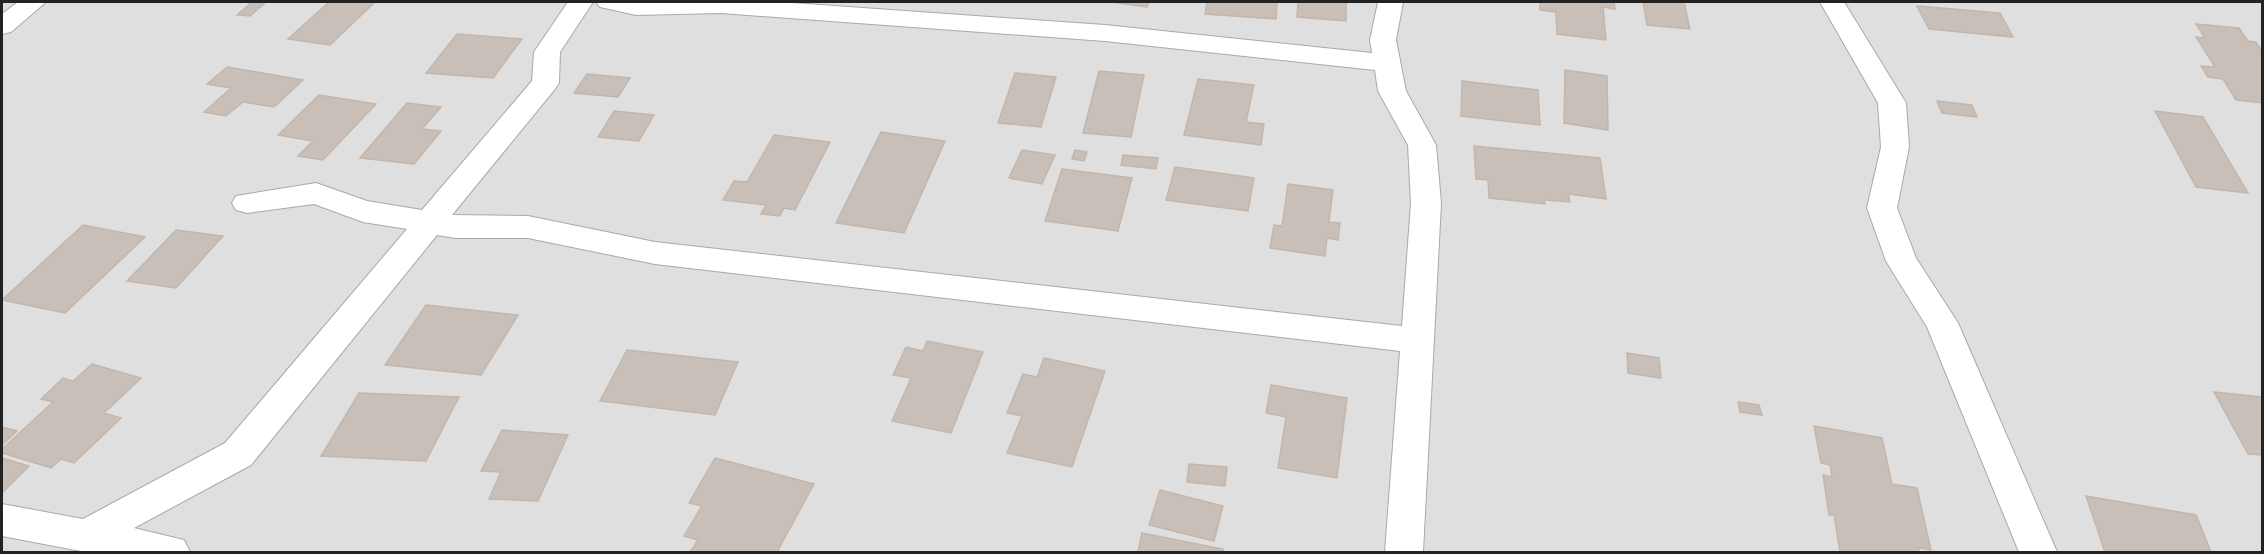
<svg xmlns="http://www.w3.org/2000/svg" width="2264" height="554" font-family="'Sofia Sans Condensed',sans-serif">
  <rect width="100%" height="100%" fill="#f2efe9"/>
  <!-- residential -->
  <path fill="#e0dfdf" d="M2 2H2262V552H2Z"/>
  <!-- building -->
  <path fill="#c7bfb8" stroke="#c4b6ab" stroke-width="1.5" d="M252 2H266L250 16 237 15Z
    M329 2H375L330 45 288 39Z
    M1111 2H1149L1147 7Z
    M1207 2H1277L1276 19 1205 14Z
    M1298 2H1346V21L1297 17Z
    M1540 2H1614L1615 9 1603 7 1606 40 1557 34 1556 12 1540 10Z
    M1643 2H1684L1690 29 1647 25Z
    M1917 6 2000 13 2013 37 1929 29Z
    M2196 24 2239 28 2248 41 2256 42 2262 52V103L2236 100 2223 79 2208 77 2201 66 2215 67 2196 37 2205 38Z
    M457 34 522 39 493 78 426 73Z
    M227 67 303 80 274 107 243 102 226 116 204 112 231 88 207 84Z
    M1565 70 1607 76 1608 130 1564 123Z
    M1099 71 1144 75 1131 137 1083 133Z
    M1015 73 1056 77 1041 127 998 123Z
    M587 74 630 78 618 97 574 93Z
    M1198 79 1254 85 1246 122 1264 124 1261 145 1184 135Z
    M1462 81 1538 90 1540 125 1461 116Z
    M319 95 376 104 323 160 298 156 313 141 278 135Z
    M1937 101 1972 105 1977 117 1942 113Z
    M407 103 441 107 422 129 441 131 414 164 360 158Z
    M614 111 654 115 639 141 598 137Z
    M2155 111 2203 117 2248 193 2196 187Z
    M881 132 945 141 904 233 836 223Z
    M774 135 830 142 795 210 784 208 780 216 761 214 766 205 723 200 734 181 747 182Z
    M1474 146 1600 158 1606 199 1568 194 1570 202 1544 200 1545 204 1489 198 1488 180 1476 179Z
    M1022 150 1055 155 1042 184 1009 178Z
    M1075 150 1087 152 1084 161 1072 159Z
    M1123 155 1158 158 1156 169 1121 165Z
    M1175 167 1254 178 1248 211 1166 200Z
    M1062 169 1132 178 1118 231 1045 221Z
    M1288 184 1333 190 1329 222 1340 223 1338 240 1327 238 1325 256 1270 248 1274 225 1282 226Z
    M83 225 145 237 65 313 2 300Z
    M176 230 223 236 176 288 127 281Z
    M426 305 518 315 481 375 385 365Z
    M927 341 983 352 951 433 892 421 911 378 893 375 906 347 923 351Z
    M627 350 738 362 715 415 600 401Z
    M1627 353 1659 358 1661 378 1628 373Z
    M1044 358 1105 371 1072 467 1007 453 1022 416 1007 413 1023 374 1037 377Z
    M92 364 141 378 104 413 121 418 74 463 61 459 51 468 2 453V449L53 402 41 399 63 378 73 381Z
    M1271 385 1347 398 1337 478 1278 468 1286 417 1266 413Z
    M2214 392 2262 397V455L2248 454Z
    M359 393 459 397 426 461 321 456Z
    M1738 402 1759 405 1762 415 1740 412Z
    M1814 426 1882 438 1892 484 1917 488 1931 550 1918 547 1919 552H1840L1834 515H1829L1823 475 1832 477 1830 465 1821 463Z
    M2 427 17 431 2 445Z
    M502 430 568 435 538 501 489 499 501 472 481 471Z
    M2 458 29 466 2 493Z
    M715 458 814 484 777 552H690L698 540 684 536 702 506 689 503Z
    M1189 464 1227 467 1225 486 1187 482Z
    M1160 490 1223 506 1214 541 1149 525Z
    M2086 496 2196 515 2211 552H2105Z
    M1142 533 1223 549V552H1138Z"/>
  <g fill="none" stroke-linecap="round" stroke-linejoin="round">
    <defs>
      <path id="street" d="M18 2H46L11 32 2 34V14Z
        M568 2H593L560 52 559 83 555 89 452 215 528 216 655 242 1402 326 1411 203 1408 145 1378 91 1375 70 1105 41 721 13 636 15 600 7 596 2H778L1105 25 1372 53 1370 40 1378 2H1403L1396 40 1406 91 1436 145 1441 203 1423 552H1385L1400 351 655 264 528 238H456L437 235 251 465 134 528 184 540 190 552H86L2 536V504L83 519 225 443 407 229 363 222 314 204 247 213 236 210 232 203 236 196 316 183 367 201 422 210 532 81 534 52Z
        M1820 2H1844L1906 103 1909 147 1897 208 1916 258 1958 323 2057 552H2019L1927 327 1886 261 1867 208 1881 147 1878 103Z"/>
    </defs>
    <!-- street casing -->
    <use href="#street" stroke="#a9a9a9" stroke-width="2"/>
    <!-- street -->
    <use href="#street" fill="#fff" fill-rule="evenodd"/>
  </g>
  <!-- border -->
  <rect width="2264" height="554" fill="none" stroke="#222222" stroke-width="6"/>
</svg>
